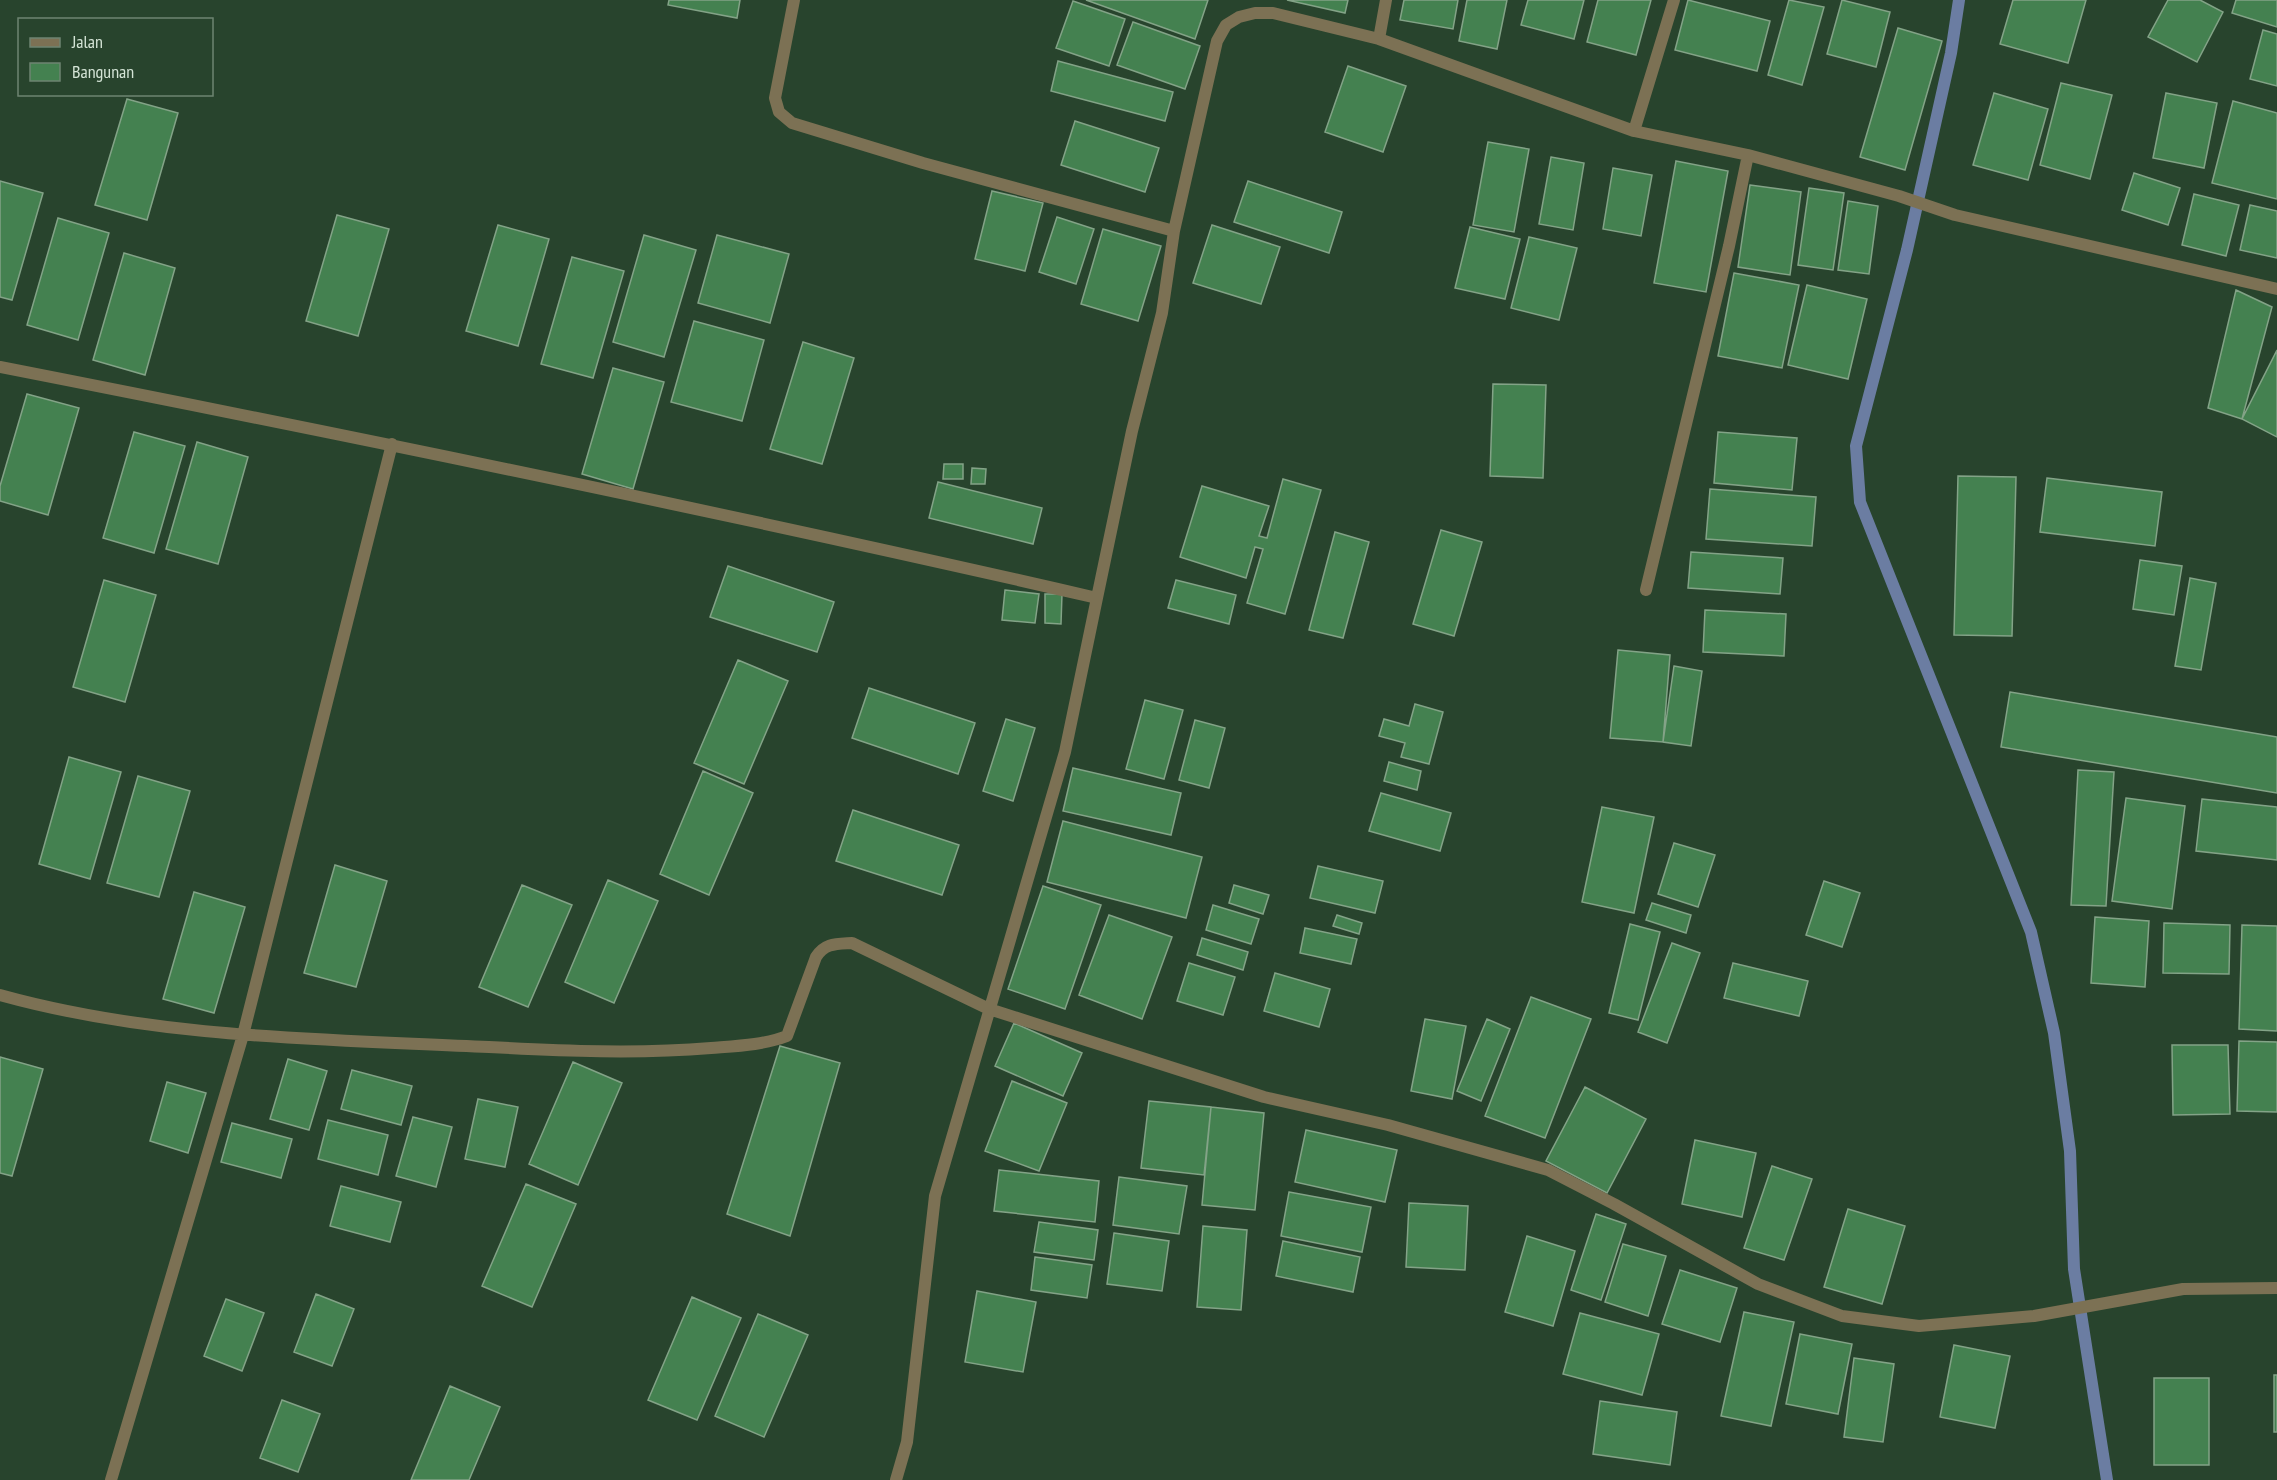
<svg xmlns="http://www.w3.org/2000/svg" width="2277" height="1480" font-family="'PT Sans Narrow',sans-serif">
  <rect width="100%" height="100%" fill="#28442d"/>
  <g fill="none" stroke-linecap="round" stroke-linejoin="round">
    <!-- stream -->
    <path stroke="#6b7da2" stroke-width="12" d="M1959 0 1951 53 1907 250 1856 446 1860 502 2031 932 2054 1033 2070 1151 2074 1269 2107 1480"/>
  </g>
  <!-- building -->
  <path fill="#448150" stroke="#83a387" stroke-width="1.5" d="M669 0H740L737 18 668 5Z
    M1086 0H1208L1195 39Z
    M1287 0H1348L1345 13Z
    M1404 0H1458L1453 29 1400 20Z
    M1467 0H1507L1497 49 1459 41Z
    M1528 0H1584L1574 39 1521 25Z
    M1598 0H1651L1636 55 1587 42Z
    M1688 0 1770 21 1757 71 1675 50Z
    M1789 0 1824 7 1802 85 1768 75Z
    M1842 0 1890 12 1876 67 1827 54Z
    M2013 0H2086L2068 63 2000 44Z
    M2168 0H2200L2223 12 2197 62 2148 37Z
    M2236 0H2277V27L2232 13Z
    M1073 1 1125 19 1109 66 1056 48Z
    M1133 22 1200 46 1185 89 1117 65Z
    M1898 28 1942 41 1905 170 1860 157Z
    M2263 30 2277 34V86L2250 79Z
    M1058 61 1173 92 1165 121 1051 91Z
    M1348 66 1406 86 1383 152 1325 132Z
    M2061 83 2112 95 2090 179 2040 165Z
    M1994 93 2048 109 2028 180 1973 165Z
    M2166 93 2217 103 2204 168 2153 158Z
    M127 99 178 113 147 220 95 205Z
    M2233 101 2277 113V199L2212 183Z
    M1075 121 1159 148 1145 192 1061 165Z
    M1488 142 1529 149 1514 232 1473 225Z
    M1551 157 1584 163 1573 230 1539 224Z
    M1676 161 1728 171 1706 292 1654 283Z
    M1613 168 1652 175 1641 236 1603 229Z
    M2134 173 2180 188 2168 225 2122 210Z
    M0 181 43 193 12 300 0 297Z
    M1248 181 1342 212 1329 253 1234 222Z
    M1750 185 1801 192 1790 275 1738 267Z
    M1809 188 1844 193 1833 270 1798 265Z
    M992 191 1043 203 1025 271 975 259Z
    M2194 194 2239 205 2226 256 2182 245Z
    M1848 201 1878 206 1869 274 1838 270Z
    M2250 205 2277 211V258L2240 250Z
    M337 215 389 229 358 336 306 321Z
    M1057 217 1094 229 1076 284 1039 272Z
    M58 218 109 233 78 340 27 325Z
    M498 225 549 239 518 346 466 331Z
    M1212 225 1280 247 1261 304 1193 283Z
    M1470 227 1520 239 1505 299 1455 288Z
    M1103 229 1161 246 1138 321 1081 304Z
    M644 235 696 250 664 357 613 342Z
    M717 235 789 254 770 323 698 303Z
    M1529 237 1577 248 1559 320 1511 308Z
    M124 253 175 268 145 375 93 360Z
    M572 257 624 271 593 378 541 364Z
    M1734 273 1799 285 1782 368 1718 356Z
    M1807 285 1867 299 1848 379 1788 365Z
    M2236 290 2272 307 2242 419 2208 408Z
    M694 321 764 340 742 421 671 402Z
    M803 342 854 358 822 464 770 449Z
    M2277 350V437L2242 419Z
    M613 368 664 382 633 489 582 474Z
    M1493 384 1546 385 1543 478 1490 476Z
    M27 394 79 408 48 515 0 501V486Z
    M134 432 185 446 154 553 103 538Z
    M1718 432 1797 438 1792 490 1714 483Z
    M197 442 248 457 218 564 166 549Z
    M944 464H963V479H943Z
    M972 468 986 469 985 484H971Z
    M1958 476 2016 477 2012 636 1954 635Z
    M2047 478 2162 492 2155 546 2040 532Z
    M1283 479 1321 490 1285 614 1247 603 1263 549 1255 547 1246 578 1180 557 1202 486 1269 506 1259 536 1267 538Z
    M938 482 1042 508 1033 544 929 518Z
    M1710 489 1816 497 1812 546 1706 539Z
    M1441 530 1482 542 1454 636 1413 624Z
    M1335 532 1369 542 1343 638 1309 630Z
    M1691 552 1783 558 1780 594 1688 588Z
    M2140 560 2182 566 2174 615 2133 609Z
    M728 566 834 602 817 652 710 617Z
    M2190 578 2216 583 2201 670 2175 666Z
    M104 580 156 595 125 702 73 687Z
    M1176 580 1236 595 1229 624 1168 608Z
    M1005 590 1039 594 1035 623 1002 620Z
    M1045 594H1062L1061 624 1045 623Z
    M1705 610 1786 614 1784 656 1703 652Z
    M1618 650 1670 655 1663 742 1610 738Z
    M738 660 788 681 744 784 694 763Z
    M1674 666 1702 671 1691 746 1663 742Z
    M869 688 975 723 958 774 852 738Z
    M2010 692 2277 737V793L2001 747Z
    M1145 700 1183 710 1164 779 1126 769Z
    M1415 704 1443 712 1429 764 1401 757 1405 743 1379 736 1384 719 1409 726Z
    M1006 719 1035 728 1013 801 983 791Z
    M1195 720 1225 728 1209 788 1179 780Z
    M69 757 121 772 90 879 39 864Z
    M1389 762 1421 771 1417 790 1384 781Z
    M1073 768 1181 793 1171 835 1063 811Z
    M2078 770 2114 772 2106 906 2071 905Z
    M703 771 753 793 709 895 660 874Z
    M138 776 190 791 159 897 107 883Z
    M1381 793 1451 813 1440 851 1369 831Z
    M2126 798 2185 806 2172 909 2112 901Z
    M2202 799 2277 807V860L2196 851Z
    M1602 807 1654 817 1634 913 1582 902Z
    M853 810 959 845 942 895 836 861Z
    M1063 821 1202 857 1186 918 1047 882Z
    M1674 843 1715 855 1698 907 1658 894Z
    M335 865 387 881 356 987 304 973Z
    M1318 866 1383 881 1375 913 1310 898Z
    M608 880 658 901 614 1003 565 982Z
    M1824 881 1860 893 1842 947 1806 935Z
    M522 885 572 905 528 1007 479 987Z
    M1234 885 1269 895 1263 914 1229 903Z
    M1043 886 1101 905 1065 1009 1008 989Z
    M194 892 245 907 214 1013 163 999Z
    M1652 903 1691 915 1686 933 1646 920Z
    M1213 905 1259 919 1251 944 1206 930Z
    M1109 915 1172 937 1142 1019 1079 995Z
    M1337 915 1362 923 1359 934 1333 926Z
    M2095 917 2149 921 2145 987 2091 983Z
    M2164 923 2230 925 2229 974 2163 973Z
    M1630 924 1660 932 1638 1020 1609 1013Z
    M2242 925 2277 926V1031L2239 1029Z
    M1305 928 1357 939 1351 964 1300 953Z
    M1202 938 1248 952 1243 970 1197 955Z
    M1672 943 1700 953 1667 1043 1638 1032Z
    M1189 963 1235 977 1223 1015 1177 1001Z
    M1733 963 1808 981 1799 1016 1724 998Z
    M1275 973 1330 989 1319 1027 1264 1011Z
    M1531 997 1591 1019 1545 1138 1485 1116Z
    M1425 1019 1466 1026 1452 1099 1411 1091Z
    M1487 1019 1510 1029 1481 1101 1457 1091Z
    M1014 1023 1082 1053 1063 1096 995 1066Z
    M2239 1041 2277 1042V1112L2237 1111Z
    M2172 1045H2228L2230 1114 2173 1115Z
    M780 1046 840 1063 790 1236 727 1214Z
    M0 1057 43 1069 12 1176 0 1173Z
    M288 1059 327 1071 309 1130 270 1119Z
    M573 1062 622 1083 578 1185 529 1164Z
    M352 1070 412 1086 401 1125 341 1109Z
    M1012 1081 1067 1103 1039 1171 985 1151Z
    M167 1082 206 1093 188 1153 150 1141Z
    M1585 1087 1646 1119 1607 1193 1546 1161Z
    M478 1099 518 1107 505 1167 465 1159Z
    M1149 1101 1211 1107 1204 1175 1141 1168Z
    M1211 1107 1264 1113 1255 1210 1202 1205Z
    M413 1117 452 1127 436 1187 396 1176Z
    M328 1120 388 1135 378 1175 318 1159Z
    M232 1123 292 1139 281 1178 221 1162Z
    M1306 1130 1397 1150 1385 1202 1295 1182Z
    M1695 1140 1756 1153 1742 1217 1682 1204Z
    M1772 1166 1812 1179 1784 1260 1744 1248Z
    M999 1170 1099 1181 1095 1222 994 1211Z
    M1119 1177 1187 1186 1179 1234 1113 1225Z
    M526 1184 576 1204 532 1307 482 1286Z
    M341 1186 401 1202 390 1242 330 1226Z
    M1289 1192 1371 1207 1362 1252 1281 1236Z
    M1409 1203 1468 1206 1465 1270 1406 1267Z
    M1848 1209 1905 1226 1882 1304 1824 1287Z
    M1596 1214 1626 1224 1601 1300 1571 1290Z
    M1039 1222 1098 1230 1094 1260 1034 1252Z
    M1203 1226 1247 1230 1241 1310 1197 1307Z
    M1114 1233 1169 1241 1162 1291 1107 1284Z
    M1527 1236 1575 1251 1553 1326 1505 1312Z
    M1283 1241 1360 1257 1353 1292 1276 1276Z
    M1623 1244 1666 1256 1648 1316 1605 1302Z
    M1035 1257 1092 1265 1087 1298 1031 1290Z
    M1680 1270 1737 1288 1720 1342 1662 1324Z
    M977 1291 1036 1302 1023 1372 965 1362Z
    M316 1294 354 1309 332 1366 294 1352Z
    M692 1297 741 1318 697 1420 648 1400Z
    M226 1299 264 1313 242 1371 204 1356Z
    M1744 1312 1794 1322 1771 1426 1721 1416Z
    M1580 1313 1659 1334 1642 1395 1563 1374Z
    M758 1314 808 1335 764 1437 715 1416Z
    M1800 1334 1852 1344 1838 1414 1786 1404Z
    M1954 1345 2010 1356 1995 1428 1940 1417Z
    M1854 1358 1894 1364 1883 1442 1844 1437Z
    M2274 1375H2277V1432H2274Z
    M2154 1378H2209V1465H2154Z
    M450 1386 500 1407 469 1480H411Z
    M282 1400 320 1414 298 1472 260 1458Z
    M1600 1401 1677 1412 1670 1465 1593 1454Z"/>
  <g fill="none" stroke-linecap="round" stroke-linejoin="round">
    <!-- street -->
    <path stroke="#7c7154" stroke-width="12" d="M794 0 775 98 779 112 792 123 923 163 1174 231
      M1379 39 1386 0
      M1634 131 1674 0
      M0 367C367 439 733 514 1097 598L1132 431 1162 313 1174 231 1217 41 1226 25 1239 17 1255 13H1273L1379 39 1634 131 1748 155 1899 196 1955 215 2277 289
      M1646 590 1729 246 1748 155
      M0 995C159 1039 325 1039 489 1047 563 1051 638 1054 711 1048 736 1046 764 1045 787 1036L816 957C825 943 836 944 852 943L989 1009 1264 1097 1388 1125 1548 1170 1614 1204 1758 1284 1842 1316 1919 1326 2034 1316 2183 1289 2277 1288
      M111 1480 243 1035 392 444
      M896 1480 907 1442 935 1196 1065 752 1097 598"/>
  </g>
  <!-- legend -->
  <rect x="18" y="18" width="195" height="78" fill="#28442d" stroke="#6d8471" stroke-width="1.5"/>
  <rect x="30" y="38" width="30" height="9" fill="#7c7154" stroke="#6d8471" stroke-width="1.5"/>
  <text x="72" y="48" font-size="18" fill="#d4e4d6">Jalan</text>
  <rect x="30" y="63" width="30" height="18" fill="#448150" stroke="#6d8471" stroke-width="1.5"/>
  <text x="72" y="78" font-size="18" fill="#d4e4d6">Bangunan</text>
</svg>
